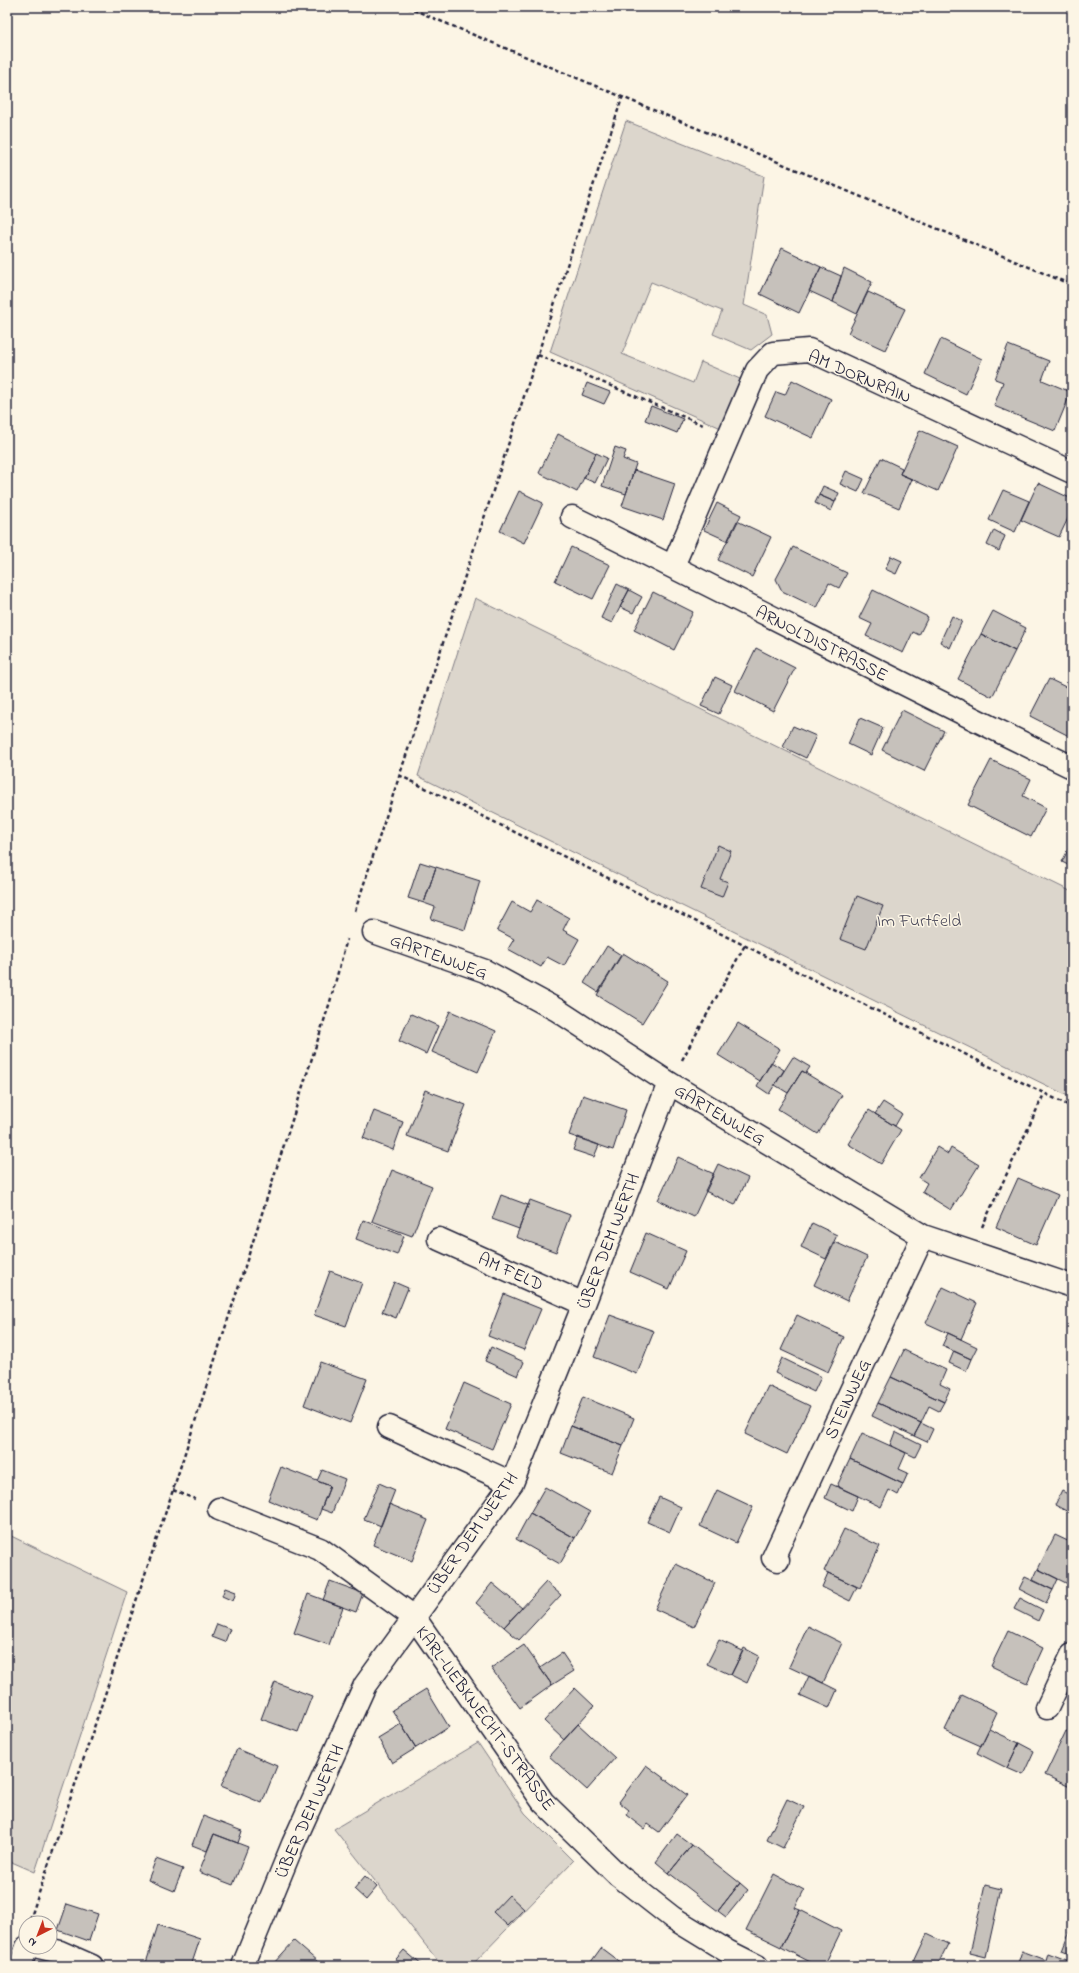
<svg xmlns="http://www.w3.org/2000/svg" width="1079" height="1973" font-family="'Indie Flower',sans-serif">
  <rect width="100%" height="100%" fill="#fcf5e5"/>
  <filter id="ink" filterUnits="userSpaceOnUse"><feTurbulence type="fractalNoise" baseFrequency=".025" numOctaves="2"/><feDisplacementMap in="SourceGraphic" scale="8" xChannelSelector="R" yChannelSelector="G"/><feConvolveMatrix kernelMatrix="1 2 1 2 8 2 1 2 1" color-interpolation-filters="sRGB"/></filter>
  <g filter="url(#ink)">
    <!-- green -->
    <path fill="#dcd6cc" stroke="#7f7c84" d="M626 121 764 176 744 305 767 315 772 334 751 350 713 334 722 311 651 282 622 354 693 383 701 362 740 379 721 428 550 352Z
      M475 598 1072 892V1098L418 776Z
      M7 1534 127 1592 35 1872 7 1860Z
      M478 1743 525 1813 573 1861 471 1966H442L334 1829Z"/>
    <!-- building -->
    <path fill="#c6c1bb" stroke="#22223b" d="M782 248 821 267 799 313 760 294Z
      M821 267 841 276 833 302 809 291Z
      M844 268 872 282 857 314 833 302Z
      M868 292 905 309 885 350 848 333Z
      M941 339 982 359 966 394 925 374Z
      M1008 345 1049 361 1042 380 1071 392 1055 431 994 406 1003 382 995 379Z
      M792 380 831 399 813 438 765 416 776 392 785 395Z
      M587 383 610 392 604 404 582 395Z
      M651 406 683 419 677 433 645 420Z
      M920 430 958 447 938 491 900 474Z
      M558 434 596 453 577 492 539 473Z
      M615 447 626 451 623 459 636 464 626 494 602 486Z
      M596 453 607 458 595 483 584 478Z
      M881 458 902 468 900 474 912 479 899 508 864 493Z
      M634 470 675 484 663 520 622 506Z
      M846 471 864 479 858 492 840 484Z
      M1038 483 1072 499V510L1059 537 1021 520Z
      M823 486 839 493 835 502 819 495Z
      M1003 490 1029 501 1015 532 989 520Z
      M519 491 543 503 524 543 500 531Z
      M819 495 835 502 831 511 815 503Z
      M717 503 741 515 728 541 704 530Z
      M737 521 771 537 752 577 718 560Z
      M994 530 1005 536 999 551 987 545Z
      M571 547 610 565 593 599 555 581Z
      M793 547 847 573 839 588 829 583 817 608 782 591 776 579Z
      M891 556 902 561 896 574 885 569Z
      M617 584 629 590 612 623 601 618Z
      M629 590 642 597 633 613 620 607Z
      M873 590 928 617 919 635 913 632 903 653 866 636 872 624 859 618Z
      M653 592 693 612 674 650 634 630Z
      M993 611 1026 628 1015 651 981 634Z
      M952 616 962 621 950 648 940 642Z
      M981 634 1015 651 992 697 958 679Z
      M756 648 795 668 773 711 735 691Z
      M715 677 732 685 719 714 701 706Z
      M1049 679 1072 690V731L1069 736 1030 716Z
      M902 710 944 731 924 771 882 750Z
      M860 718 883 728 871 755 848 744Z
      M793 726 816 736 806 758 783 747Z
      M991 760 1031 779 1023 796 1046 808 1031 837 968 805Z
      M1072 842V867L1062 862Z
      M718 845 731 851 720 879 728 882 722 897 701 889Z
      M420 862 436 867 424 903 408 898Z
      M436 867 480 881 465 930 431 919 435 907 424 903Z
      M857 896 883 906 866 949 840 939Z
      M537 900 569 918 563 930 579 939 564 966 547 957 541 967 508 949 514 939 497 930 512 902 530 912Z
      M607 946 621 955 598 992 584 983Z
      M623 953 668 981 642 1023 597 995Z
      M450 1011 496 1031 478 1072 432 1052Z
      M411 1014 438 1026 426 1054 399 1041Z
      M738 1023 780 1049 760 1081 718 1055Z
      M793 1057 810 1067 806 1073 802 1071 788 1093 775 1085Z
      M771 1062 784 1070 769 1094 757 1086Z
      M802 1071 842 1095 818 1134 778 1109Z
      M425 1090 466 1105 448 1151 407 1136Z
      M583 1095 626 1110 613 1150 569 1135Z
      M883 1102 902 1114 895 1126 875 1114Z
      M869 1110 901 1130 881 1164 848 1144Z
      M374 1111 403 1122 393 1150 363 1138Z
      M578 1137 599 1145 594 1157 573 1150Z
      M937 1147 948 1154 951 1148 979 1165 951 1210 922 1192 927 1183 919 1178Z
      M678 1157 714 1174 694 1217 658 1200Z
      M718 1164 748 1178 735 1205 705 1191Z
      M392 1170 432 1186 412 1236 372 1221Z
      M1018 1178 1058 1195 1036 1245 996 1227Z
      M501 1195 528 1205 519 1229 492 1219Z
      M530 1200 570 1215 556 1252 516 1237Z
      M363 1220 404 1236 397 1255 356 1239Z
      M812 1223 837 1235 826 1259 801 1247Z
      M646 1233 686 1251 669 1289 630 1272Z
      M835 1242 867 1257 847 1301 814 1285Z
      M330 1271 362 1283 346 1326 314 1315Z
      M394 1282 408 1288 396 1318 382 1312Z
      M943 1287 977 1303 961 1339 926 1323Z
      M504 1294 541 1309 524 1350 488 1336Z
      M610 1315 654 1331 637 1374 594 1357Z
      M797 1315 844 1337 828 1372 781 1350Z
      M948 1333 977 1347 971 1359 942 1346Z
      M491 1347 524 1362 518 1376 485 1361Z
      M904 1350 946 1370 940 1384 950 1389 944 1402 891 1377Z
      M954 1351 971 1359 966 1371 949 1363Z
      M782 1358 821 1377 814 1392 775 1373Z
      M320 1362 367 1379 350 1423 304 1405Z
      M891 1377 944 1402 939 1411 929 1406 921 1423 878 1403Z
      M464 1383 511 1404 492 1449 445 1429Z
      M768 1386 810 1406 787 1454 745 1434Z
      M583 1397 634 1418 623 1446 571 1426Z
      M878 1403 921 1423 914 1436 872 1416Z
      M921 1423 933 1429 927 1442 914 1436Z
      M571 1426 623 1446 612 1473 561 1453Z
      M895 1432 921 1445 915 1457 890 1445Z
      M862 1433 906 1453 899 1469 908 1473 903 1484 850 1459Z
      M850 1459 903 1484 898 1495 889 1490 881 1507 837 1486Z
      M281 1467 330 1486 317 1520 268 1500Z
      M322 1470 345 1479 332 1513 321 1509 330 1486 317 1481Z
      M379 1483 395 1490 381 1526 364 1519Z
      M831 1484 858 1496 852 1511 825 1498Z
      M545 1487 590 1512 575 1538 530 1513Z
      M717 1490 753 1507 736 1543 700 1526Z
      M1062 1491 1072 1496V1514L1055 1505Z
      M659 1497 681 1507 670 1532 647 1522Z
      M389 1504 428 1520 412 1561 373 1545Z
      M530 1513 575 1538 560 1564 516 1539Z
      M844 1529 880 1546 860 1588 824 1571Z
      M1055 1535 1072 1543V1586L1038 1569Z
      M676 1564 715 1583 694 1627 655 1609Z
      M1038 1569 1058 1579 1053 1590 1033 1580Z
      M828 1573 857 1587 850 1601 822 1587Z
      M1025 1577 1053 1590 1046 1603 1019 1589Z
      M330 1581 363 1593 356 1612 323 1600Z
      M546 1582 561 1595 519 1640 504 1627Z
      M492 1583 522 1608 504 1627 476 1603Z
      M225 1588 236 1592 233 1601 222 1596Z
      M308 1594 343 1607 329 1645 294 1633Z
      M1020 1598 1043 1610 1038 1621 1014 1609Z
      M217 1624 230 1629 225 1642 212 1637Z
      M808 1626 842 1643 823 1683 789 1667Z
      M1008 1631 1043 1648 1027 1683 991 1666Z
      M719 1640 743 1651 731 1675 707 1664Z
      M524 1645 552 1685 520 1708 491 1668Z
      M744 1648 759 1656 747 1683 731 1675Z
      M562 1653 574 1671 552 1685 540 1668Z
      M809 1676 837 1690 829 1708 800 1695Z
      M275 1682 312 1696 298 1732 261 1719Z
      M575 1688 594 1706 564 1740 544 1721Z
      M426 1689 449 1727 416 1748 392 1710Z
      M962 1695 997 1712 981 1746 945 1730Z
      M401 1724 416 1748 392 1763 378 1738Z
      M578 1724 615 1758 587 1790 549 1756Z
      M989 1729 1019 1743 1007 1768 977 1753Z
      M1066 1731 1072 1733V1788L1045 1775Z
      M1019 1743 1034 1751 1023 1775 1007 1768Z
      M237 1749 277 1766 262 1803 221 1786Z
      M646 1765 687 1795 659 1832 648 1824 644 1829 626 1815 629 1810 619 1802Z
      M787 1799 804 1807 783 1848 767 1840Z
      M203 1816 242 1831 238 1843 214 1834 207 1851 192 1845Z
      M214 1834 248 1847 233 1885 199 1872Z
      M677 1834 692 1845 669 1873 656 1862Z
      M692 1845 740 1883 718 1911 669 1873Z
      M156 1859 183 1869 174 1891 148 1880Z
      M774 1874 804 1890 795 1908 800 1910 781 1947 746 1930Z
      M365 1876 377 1887 366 1900 354 1889Z
      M740 1883 748 1890 726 1917 718 1911Z
      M985 1885 1001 1889 986 1957 970 1953Z
      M509 1895 524 1909 508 1926 493 1912Z
      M67 1904 98 1914 89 1941 58 1930Z
      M800 1910 841 1931 824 1966H818L781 1947Z
      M158 1925 200 1939 191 1966H155L146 1963Z
      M1072 1925V1955L1062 1951Z
      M927 1934 948 1944 937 1966H912Z
      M294 1941 318 1962 314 1966H273L272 1965Z
      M601 1948 625 1966H588Z
      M404 1950 423 1966H390Z
      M1022 1951 1046 1960 1048 1953 1072 1962V1966H1017Z"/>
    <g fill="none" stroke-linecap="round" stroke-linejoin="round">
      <defs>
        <path id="minor" d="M572 517C740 599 904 686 1072 767
          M673 566 757 370 773 353 809 350 1072 472
          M374 932 485 971 557 1010 669 1083 923 1236 1072 1286
          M439 1239 584 1304
          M389 1427 512 1483
          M219 1509 320 1549 414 1617 543 1802 618 1875 673 1918 727 1951 757 1966
          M778 1560 773 1558 923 1236
          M1047 1708 1072 1655
          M39 1947 60 1952 92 1966
          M20 1966 27 1947
          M243 1966 293 1844 365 1685 512 1483 584 1304 669 1083"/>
      </defs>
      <!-- minor casing -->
      <use href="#minor" stroke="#22223b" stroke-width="25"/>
      <!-- path -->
      <path stroke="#22223b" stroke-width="2.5" stroke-dasharray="4 3" stroke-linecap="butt" d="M407 7 1072 285
        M538 355 703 425
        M399 775 1072 1107
        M355 911 622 98
        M682 1060 745 945
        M982 1227 1044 1094
        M173 1490 195 1499
        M30 1920 173 1490 330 1002 347 939"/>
      <!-- minor -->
      <use href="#minor" stroke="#fcf5e5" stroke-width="22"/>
    </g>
  </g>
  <g text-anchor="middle" stroke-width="3" stroke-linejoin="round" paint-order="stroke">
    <!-- street labels -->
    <g font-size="18" fill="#22223b" stroke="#fcf5e5">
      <text transform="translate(860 376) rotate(23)" y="6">AM DORNRAIN</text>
      <text transform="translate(822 643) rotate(27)" y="6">ARNOLDISTRASSE</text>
      <text transform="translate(439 956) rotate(20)" y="6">GARTENWEG</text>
      <text transform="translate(720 1114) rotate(31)" y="6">GARTENWEG</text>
      <text transform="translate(608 1241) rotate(-69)" y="6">ÜBER DEM WERTH</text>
      <text transform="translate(511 1271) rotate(24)" y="6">AM FELD</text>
      <text transform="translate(847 1399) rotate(-65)" y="6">STEINWEG</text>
      <text transform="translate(472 1533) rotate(-55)" y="6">ÜBER DEM WERTH</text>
      <text transform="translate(486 1718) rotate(54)" y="6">KARL-LIEBKNECHT-STRASSE</text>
      <text transform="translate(309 1811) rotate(-66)" y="6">ÜBER DEM WERTH</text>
    </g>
    <!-- park labels -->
    <g font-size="18" fill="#504f5f" stroke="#fcf5e5">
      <text x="919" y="926">Im Furtfeld</text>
    </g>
  </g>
  <!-- margin -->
  <rect width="1079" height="1973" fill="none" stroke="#fcf5e5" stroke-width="24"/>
  <rect x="12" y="12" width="1055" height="1949" fill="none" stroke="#22223b" stroke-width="1.5" filter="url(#ink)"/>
  <!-- north arrow -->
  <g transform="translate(38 1935) rotate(222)"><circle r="19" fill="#fcf5e5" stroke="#a5a1a1"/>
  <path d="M0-3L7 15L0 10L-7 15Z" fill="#c8321e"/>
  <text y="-6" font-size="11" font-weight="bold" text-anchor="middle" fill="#22223b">N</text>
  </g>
</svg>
